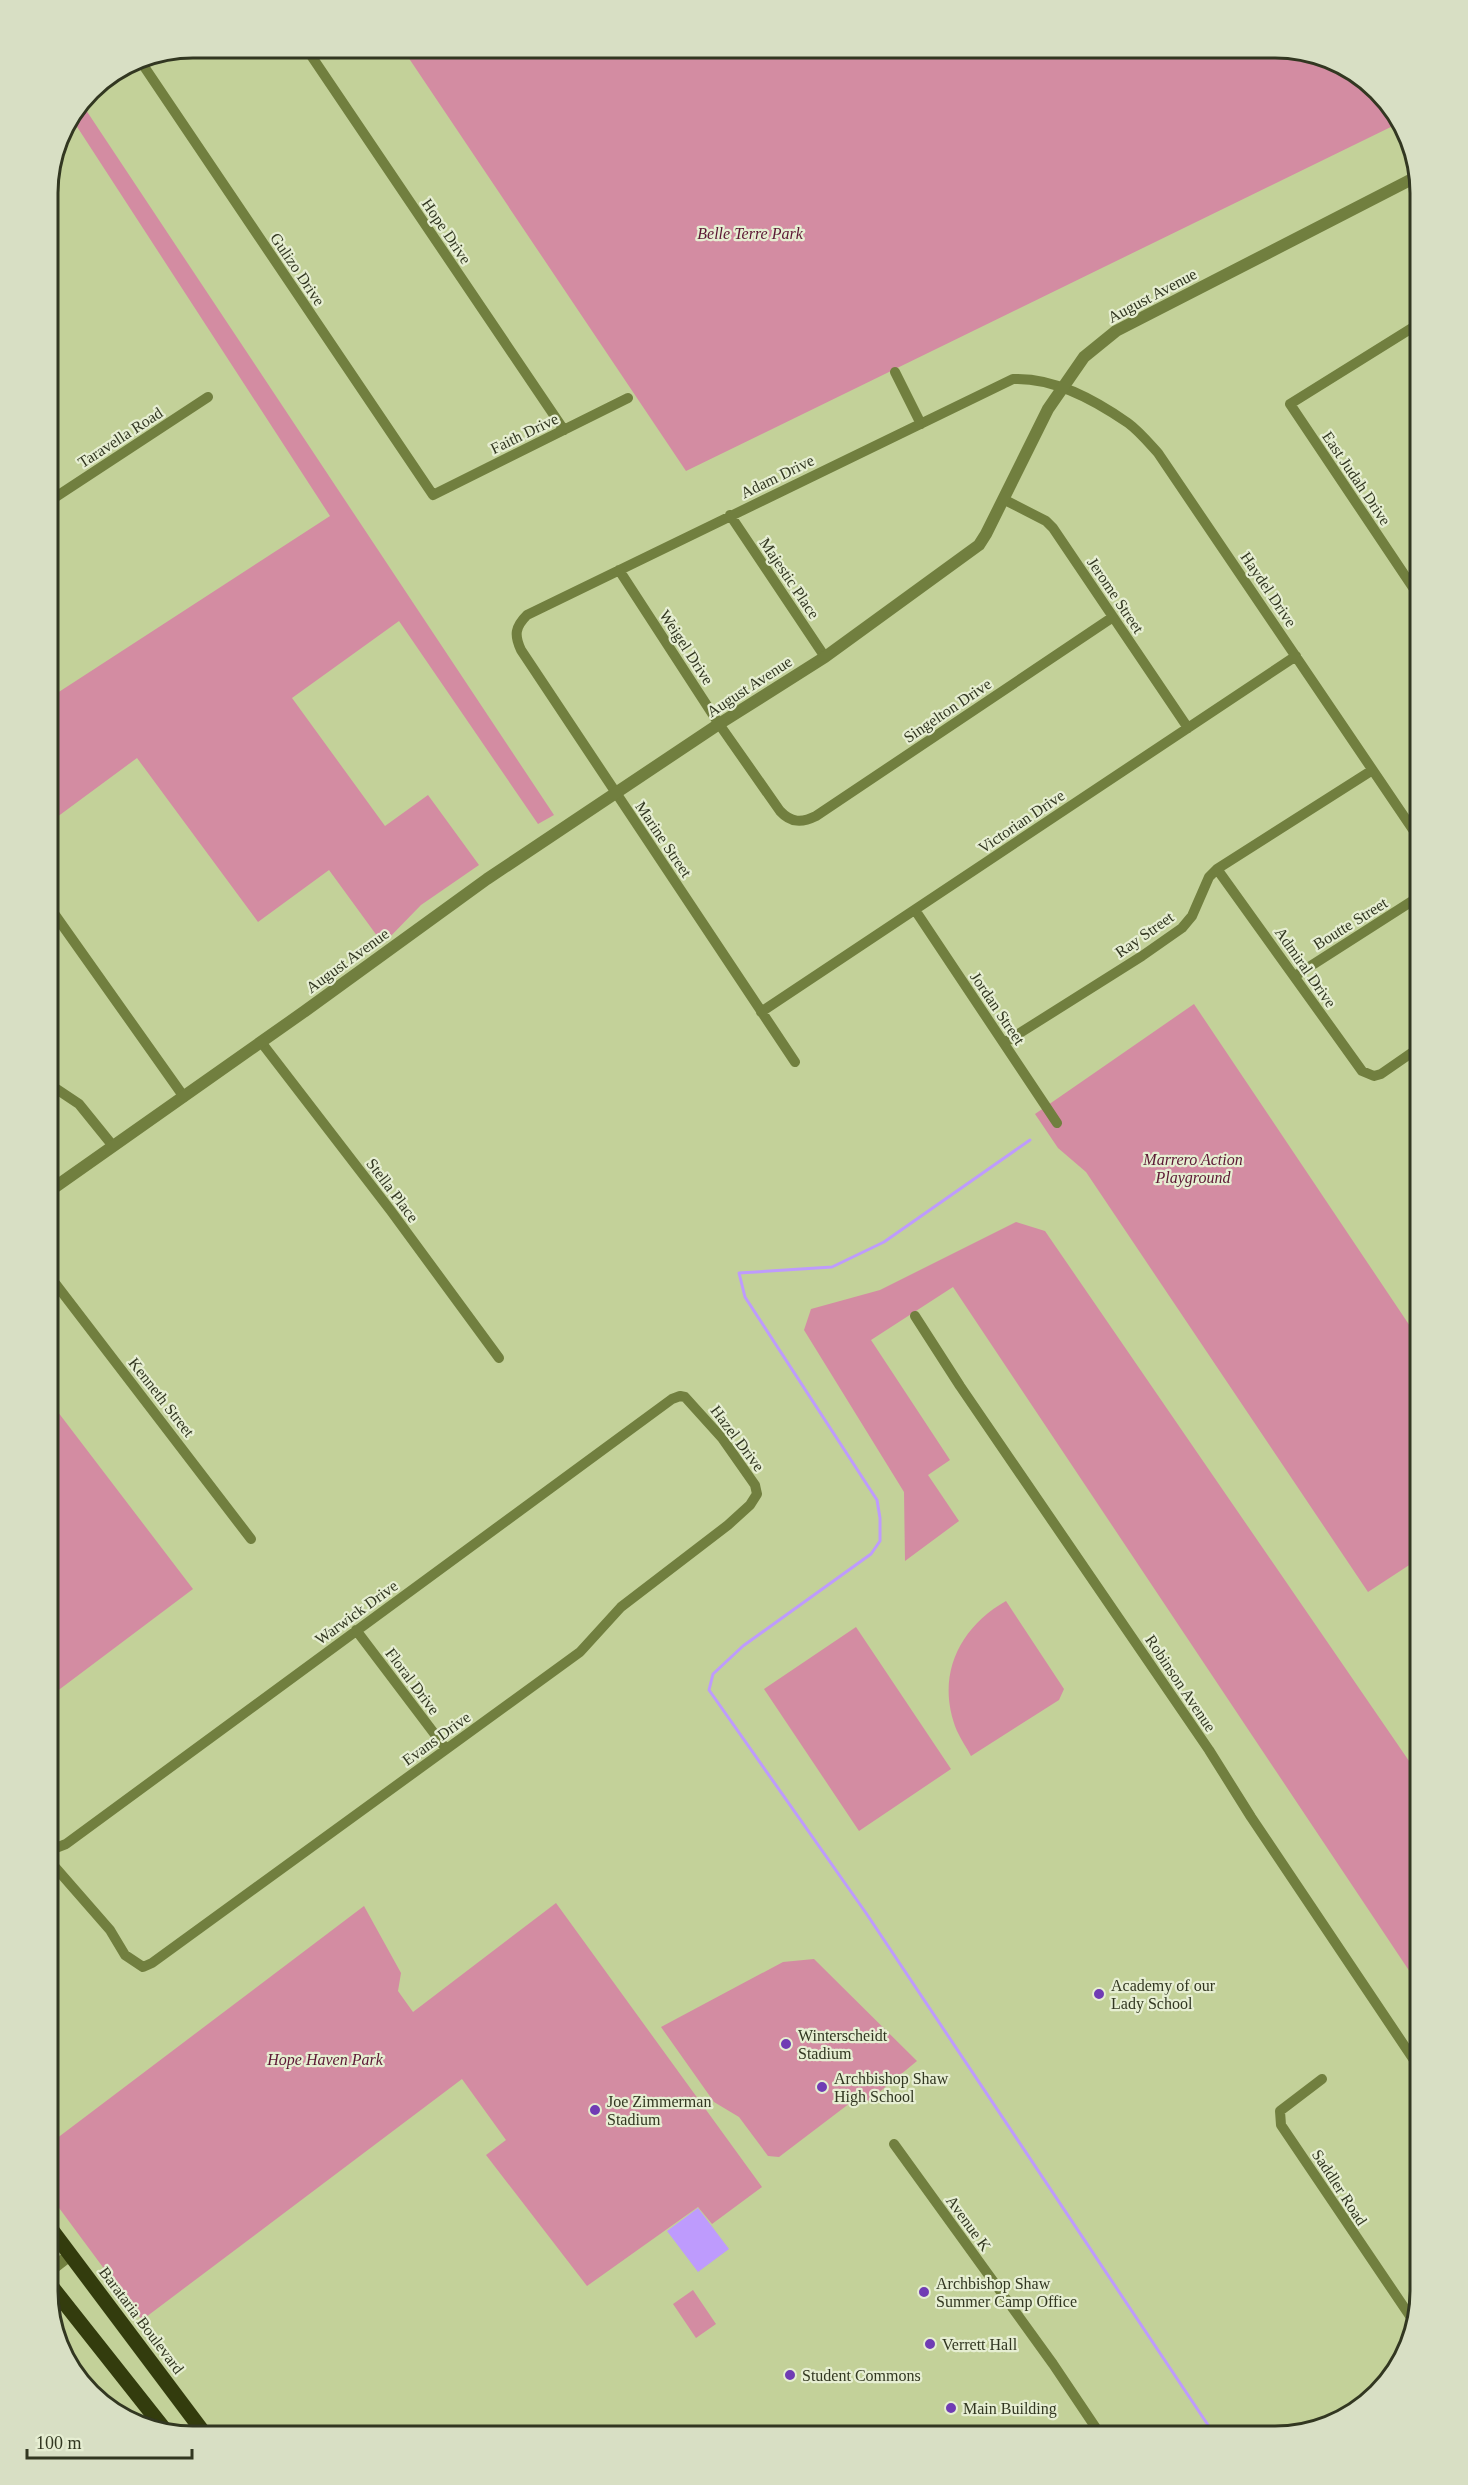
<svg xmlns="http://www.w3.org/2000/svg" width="1468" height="2485" font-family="Georgia,serif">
  <rect width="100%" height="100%" fill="#c3d199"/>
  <!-- green -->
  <path fill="#d38ca2" d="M402 48H1284L1356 73 1399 123 686 471Z
    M82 104 554 815 538 824 399 621 292 698 385 826 428 795 479 865 421 905 383 944 329 870 258 922 137 758 53 820 48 814V699L330 516 72 119Z
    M1194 1004 1420 1341V1558L1368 1592 1086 1172 1058 1148 1035 1114Z
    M1016 1222 1045 1231 1420 1777V1987L953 1287 871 1340 950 1460 928 1475 959 1521 905 1561 904 1492 804 1330 811 1309 880 1290Z
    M48 1399 193 1589 48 1698Z
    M1006 1601 1064 1689 1059 1700 971 1756C967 1748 961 1740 957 1731 935 1678 958 1628 1006 1601Z
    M856 1627 951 1769 859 1831 764 1689Z
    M556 1903 762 2187 712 2224 698 2207 587 2286 486 2155 506 2140 462 2079 142 2320 48 2193V2145L364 1906 401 1973 398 1991 413 2012Z
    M814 1959 917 2061 866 2103 854 2100 779 2157 768 2156 739 2117 714 2102 661 2027 783 1962Z
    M693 2290 716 2324 696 2338 673 2304Z"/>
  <!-- water -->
  <path fill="#be9bfd" d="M698 2208 729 2249 698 2272 667 2231Z"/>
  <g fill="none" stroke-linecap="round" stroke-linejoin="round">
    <!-- stream -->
    <path stroke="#be9bfd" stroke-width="3" d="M1030 1140 884 1242 832 1267 739 1273 745 1297 877 1500 880 1518V1541L871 1554 743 1646 713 1674 709 1690 866 1913 1216 2437"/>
    <!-- minor -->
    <path stroke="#717f3f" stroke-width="10" d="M306 48 564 430
      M139 59 433 495 628 398
      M895 372 921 424
      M1003 499 1046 521 1053 528 1188 728
      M48 502 208 397
      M730 515 825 657
      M619 570 719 724 780 811C791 823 802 823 816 816L1113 617
      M1420 598 1290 404 1420 323
      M1217 869 1362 1071 1374 1076 1381 1074 1420 1047
      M48 905 184 1097
      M915 910 1057 1123
      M1295 976 1420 896
      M761 1012 1296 656
      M261 1042 391 1211 499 1358
      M1004 1043 1142 956 1182 928 1192 916 1209 877 1217 869 1371 771
      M795 1062 521 650C514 635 515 627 527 615L1013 379C1054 377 1095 400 1128 423 1139 431 1149 443 1158 453L1420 840
      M48 1081 52 1086 79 1104 113 1146
      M48 1274 251 1539
      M915 1316 960 1386 1209 1750 1251 1817 1420 2069
      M356 1630 446 1749
      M48 1859 110 1930 125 1955 143 1967 152 1963 580 1652 621 1607 728 1525 750 1505 757 1494 755 1485 722 1438 685 1397 680 1396 672 1399 66 1844 48 1851
      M1322 2079 1280 2111 1281 2125 1412 2319
      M894 2144 1053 2364 1102 2437"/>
    <!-- tertiary -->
    <path stroke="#717f3f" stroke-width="12" d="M48 1192 305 1011 487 879 719 724 825 657 979 545 986 534 1048 409 1084 357 1116 331 1416 177
      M48 2272 70 2255"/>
    <!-- primary -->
    <path stroke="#333c0d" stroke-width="15" d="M48 2225 207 2437
      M48 2282 165 2430"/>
  </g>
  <!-- markers -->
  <g fill="#703cb4" stroke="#e6eed2" stroke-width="2">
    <circle cx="1099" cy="1994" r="6"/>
    <circle cx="786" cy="2044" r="6"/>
    <circle cx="822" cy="2087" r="6"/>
    <circle cx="595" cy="2110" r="6"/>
    <circle cx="924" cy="2292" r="6"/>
    <circle cx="930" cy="2344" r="6"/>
    <circle cx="790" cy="2375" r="6"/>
    <circle cx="951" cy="2408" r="6"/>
  </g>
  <g text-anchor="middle" stroke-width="4.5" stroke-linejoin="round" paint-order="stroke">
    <!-- street labels -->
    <g font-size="16" fill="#323721" stroke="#e6eed2">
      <text transform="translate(447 231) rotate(56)" y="6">Hope Drive</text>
      <text transform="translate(298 269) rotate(56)" y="6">Gulizo Drive</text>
      <text transform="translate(1152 295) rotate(-28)" y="6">August Avenue</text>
      <text transform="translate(524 433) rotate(-26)" y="6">Faith Drive</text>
      <text transform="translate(120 437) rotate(-33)" y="6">Taravella Road</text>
      <text transform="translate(777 476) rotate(-26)" y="6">Adam Drive</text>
      <text transform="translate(1357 478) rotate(56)" y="6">East Judah Drive</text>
      <text transform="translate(790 578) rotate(56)" y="6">Majestic Place</text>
      <text transform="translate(1269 589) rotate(56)" y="6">Haydel Drive</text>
      <text transform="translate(1116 595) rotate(56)" y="6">Jerome Street</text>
      <text transform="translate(687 647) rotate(57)" y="6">Weigel Drive</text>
      <text transform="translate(749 686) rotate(-33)" y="6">August Avenue</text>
      <text transform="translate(947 710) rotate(-34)" y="6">Singelton Drive</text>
      <text transform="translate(1021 821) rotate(-34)" y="6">Victorian Drive</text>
      <text transform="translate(664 839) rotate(56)" y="6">Marine Street</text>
      <text transform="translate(1350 923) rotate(-32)" y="6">Boutte Street</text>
      <text transform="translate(1144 934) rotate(-35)" y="6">Ray Street</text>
      <text transform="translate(347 960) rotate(-36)" y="6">August Avenue</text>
      <text transform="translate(1306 967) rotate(55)" y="6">Admiral Drive</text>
      <text transform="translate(998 1008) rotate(56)" y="6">Jordan Street</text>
      <text transform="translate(393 1190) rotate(53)" y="6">Stella Place</text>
      <text transform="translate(162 1397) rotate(52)" y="6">Kenneth Street</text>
      <text transform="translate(738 1438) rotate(53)" y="6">Hazel Drive</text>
      <text transform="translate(356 1612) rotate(-36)" y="6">Warwick Drive</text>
      <text transform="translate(413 1681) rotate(53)" y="6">Floral Drive</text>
      <text transform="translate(1181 1683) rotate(56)" y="6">Robinson Avenue</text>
      <text transform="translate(436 1738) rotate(-36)" y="6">Evans Drive</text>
      <text transform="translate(1340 2187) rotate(57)" y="6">Saddler Road</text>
      <text transform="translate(969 2223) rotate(54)" y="6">Avenue K</text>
      <text transform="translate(142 2320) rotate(53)" y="6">Barataria Boulevard</text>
    </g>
    <!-- park labels -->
    <g font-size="16" font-style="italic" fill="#5b1733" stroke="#e6eed2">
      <text x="750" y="239">Belle Terre Park</text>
      <text x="1193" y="1165">Marrero Action<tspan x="1193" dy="18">Playground</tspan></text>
      <text x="325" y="2065">Hope Haven Park</text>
    </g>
    <!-- poi labels -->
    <g font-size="16" fill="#323721" stroke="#e6eed2" text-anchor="start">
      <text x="1111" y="1991">Academy of our<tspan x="1111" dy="18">Lady School</tspan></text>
      <text x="798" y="2041">Winterscheidt<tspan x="798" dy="18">Stadium</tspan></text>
      <text x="834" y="2084">Archbishop Shaw<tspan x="834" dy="18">High School</tspan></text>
      <text x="607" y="2107">Joe Zimmerman<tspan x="607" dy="18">Stadium</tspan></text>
      <text x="936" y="2289">Archbishop Shaw<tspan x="936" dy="18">Summer Camp Office</tspan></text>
      <text x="942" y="2350">Verrett Hall</text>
      <text x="802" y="2381">Student Commons</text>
      <text x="963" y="2414">Main Building</text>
    </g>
  </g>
  <!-- crop -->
  <path d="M0 0H1468V2485H0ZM193 58H1275A135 135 0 0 1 1410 193V2291A135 135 0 0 1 1275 2426H193A135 135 0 0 1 58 2291V193A135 135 0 0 1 193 58Z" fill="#d8dfc4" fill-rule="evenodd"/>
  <path fill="none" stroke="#323721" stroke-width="3" d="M193 58H1275A135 135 0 0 1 1410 193V2291A135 135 0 0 1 1275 2426H193A135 135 0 0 1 58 2291V193A135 135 0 0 1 193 58Z"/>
  <!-- scale -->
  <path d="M27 2449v9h165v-9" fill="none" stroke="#323721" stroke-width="3"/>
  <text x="36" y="2449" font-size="18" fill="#323721" stroke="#e6eed2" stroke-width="4.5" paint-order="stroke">100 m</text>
</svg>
